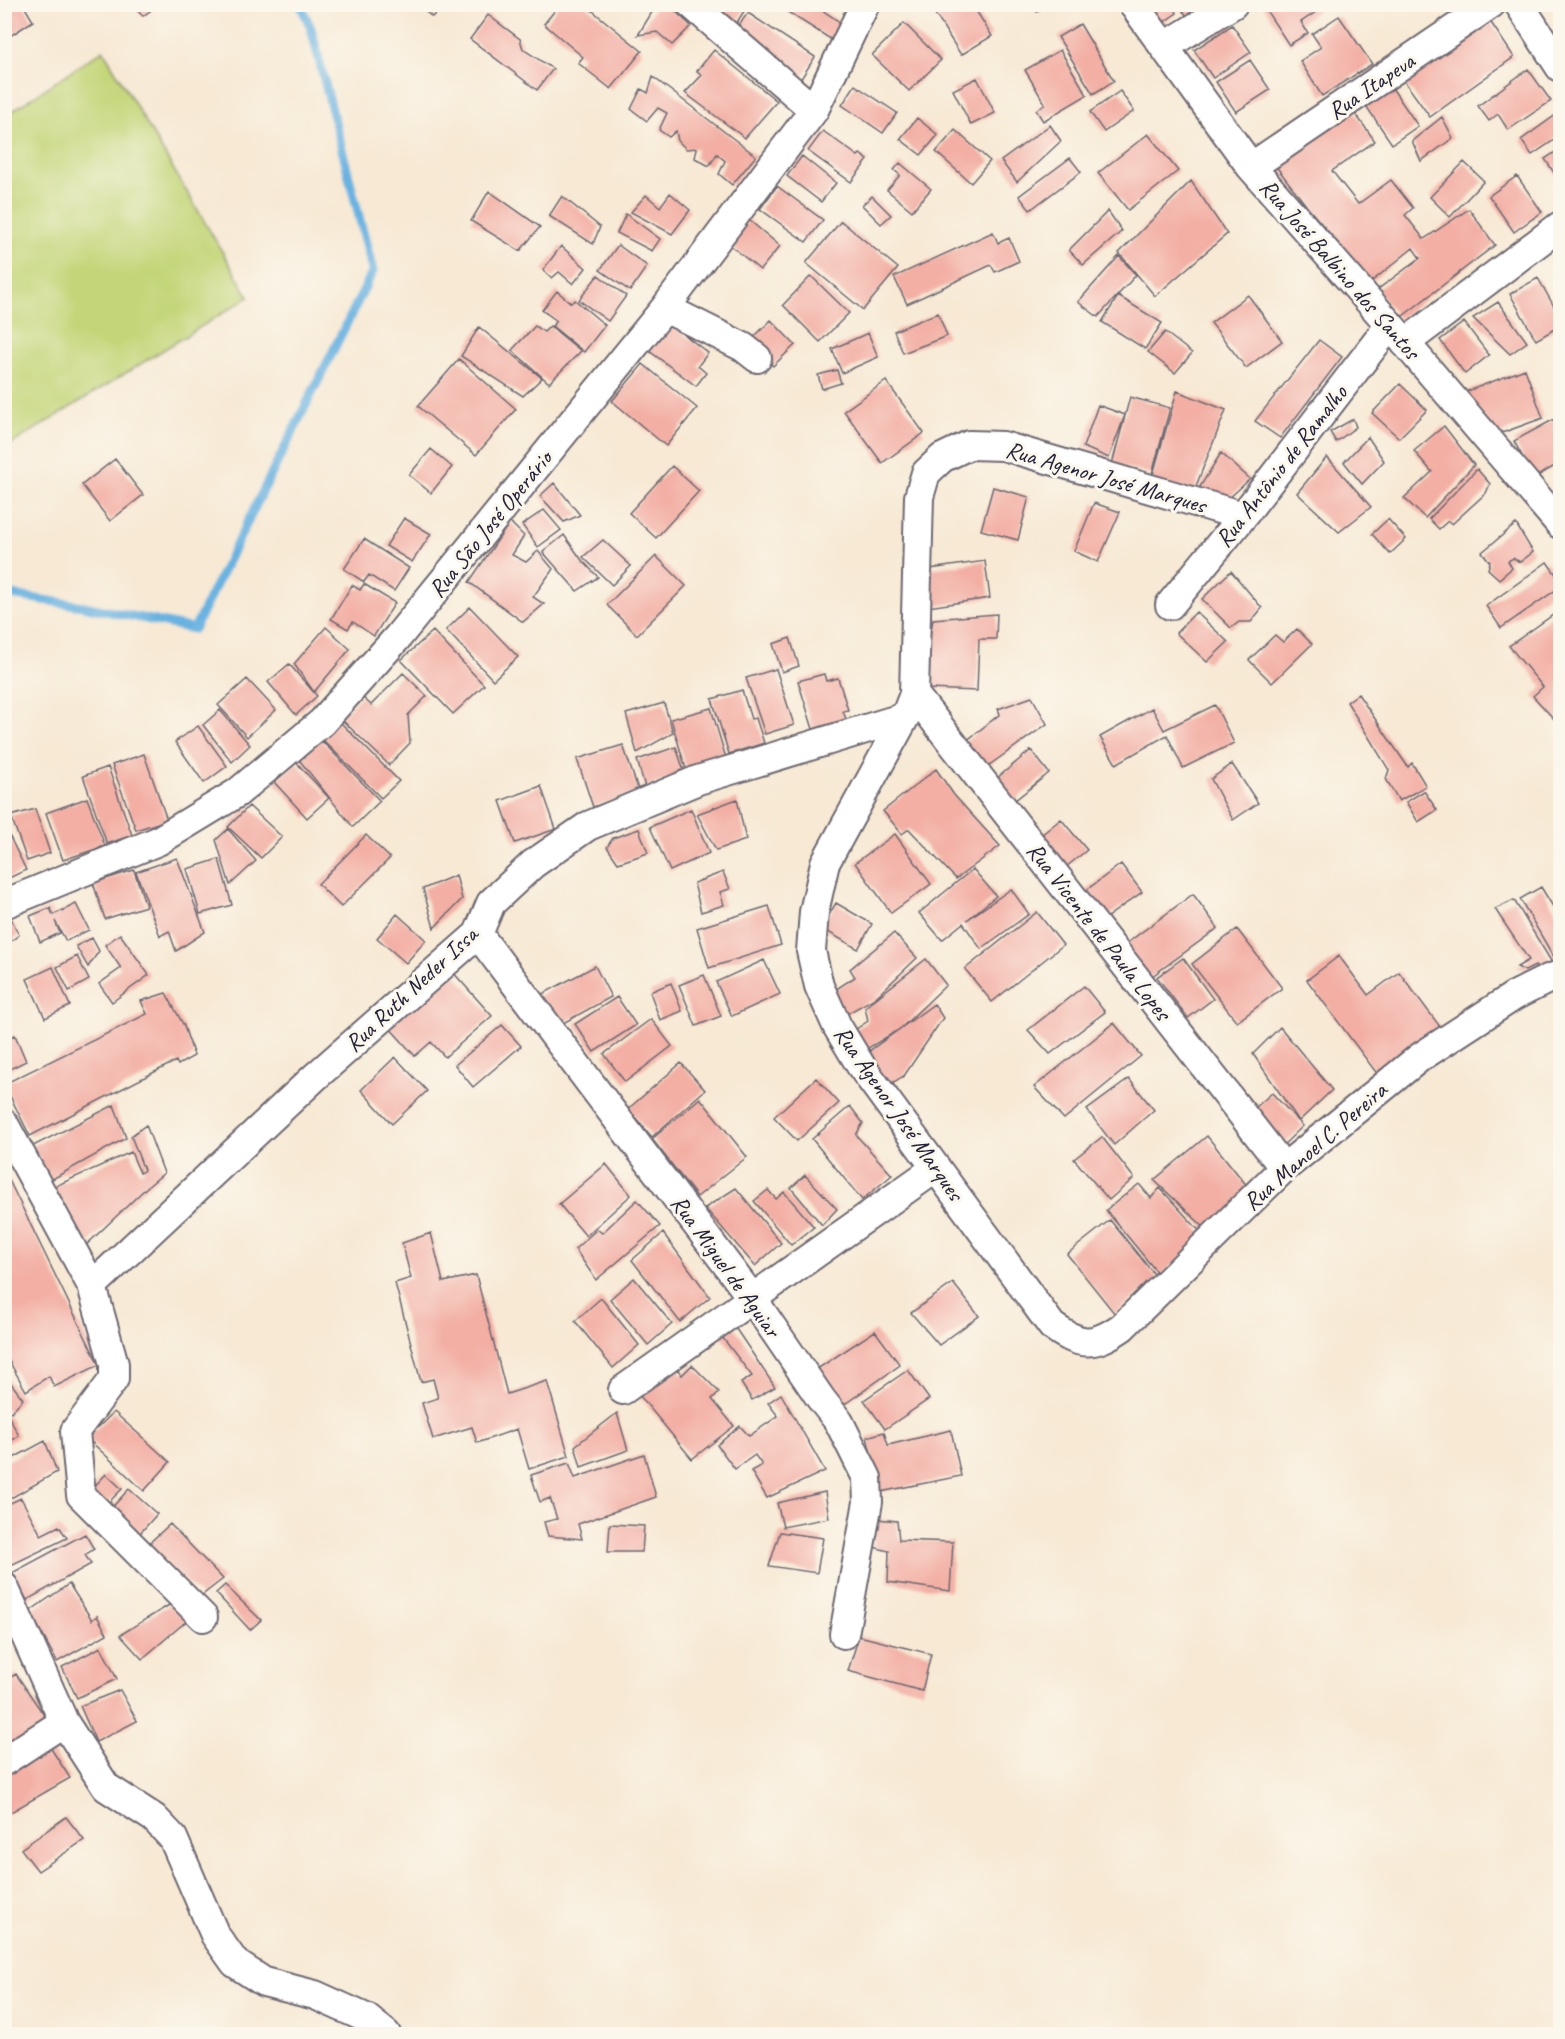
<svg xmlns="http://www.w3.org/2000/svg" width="1565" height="2039" font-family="Caveat,sans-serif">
  <rect width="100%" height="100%" fill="#fbf7ec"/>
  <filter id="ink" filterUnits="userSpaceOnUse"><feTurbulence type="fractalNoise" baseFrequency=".0167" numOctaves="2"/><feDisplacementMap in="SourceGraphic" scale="12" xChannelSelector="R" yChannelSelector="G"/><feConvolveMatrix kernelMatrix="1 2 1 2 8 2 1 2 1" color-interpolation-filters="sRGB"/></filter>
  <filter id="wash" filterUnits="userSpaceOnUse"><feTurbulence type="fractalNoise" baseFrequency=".008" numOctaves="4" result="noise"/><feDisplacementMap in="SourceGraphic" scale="24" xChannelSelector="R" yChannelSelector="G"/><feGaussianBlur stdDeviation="1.35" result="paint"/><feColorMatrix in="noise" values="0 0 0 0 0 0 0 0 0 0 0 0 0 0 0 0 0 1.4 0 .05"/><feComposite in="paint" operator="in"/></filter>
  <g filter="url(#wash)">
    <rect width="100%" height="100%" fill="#f7e9d4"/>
    <!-- green -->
    <path fill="#c3d578" stroke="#727c5a" stroke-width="1.5" d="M103 50 249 297 5 448V116Z"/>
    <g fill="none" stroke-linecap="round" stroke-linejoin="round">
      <!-- stream -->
      <path stroke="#69b2e1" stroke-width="9" d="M4 594 83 606 194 629 373 271 311 28 300 4"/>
    </g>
    <g id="blocks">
      <!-- building -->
      <path fill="#f3afa4" d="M4 4H23L33 21 4 40Z
        M560 4H584L642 51 611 89 578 63 583 57 544 24Z
        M657 4H668L691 26 672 45 657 32 638 35Z
        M775 4H813L844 25 832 40Z
        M951 4H972L992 36 961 55 935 14Z
        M1032 4H1048L1037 12Z
        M1139 4H1172L1177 13 1155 28Z
        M1177 4H1204L1187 16Z
        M1262 4H1328L1301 22 1308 33 1289 45Z
        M131 5H158L143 16Z
        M418 5H444L432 17Z
        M704 5H748L732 30Z
        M748 13 815 57 797 85 733 32Z
        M488 15 520 39 523 49 553 69 537 90 470 39Z
        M1339 16 1372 64 1322 96 1300 61 1321 47 1312 34Z
        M1488 18 1514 57 1430 117 1402 78Z
        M904 23 941 60 909 91 872 55Z
        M1080 24 1114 81 1093 94 1058 37Z
        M1232 25 1251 52 1213 78 1194 50Z
        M714 50 777 101 745 138 685 93 702 75 697 71Z
        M1060 50 1087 95 1043 121 1036 110 1045 104 1025 70Z
        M1250 60 1270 90 1236 112 1216 82Z
        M1528 69 1551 101 1508 130 1498 114 1489 121 1478 106Z
        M653 77 756 156 732 185 719 174 725 161 717 154 709 166 695 158 697 148 686 149 678 141 676 131 669 137 659 130 667 113 658 108 647 121 631 109 641 89 648 93Z
        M977 78 995 113 971 125 953 90Z
        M855 85 897 113 883 133 842 105Z
        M1390 85 1418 126 1392 144 1364 103Z
        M1120 91 1134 111 1104 132 1090 112Z
        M1352 109 1375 141 1332 171 1358 204 1391 180 1413 208 1405 215 1424 239 1469 209 1495 245 1399 319 1377 290 1420 258 1413 248 1371 282 1308 208 1275 165Z
        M1560 112V136L1532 155 1521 140Z
        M1442 117 1453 138 1421 161 1412 141Z
        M917 118 938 135 921 155 900 139Z
        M1050 125 1061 141 1017 182 1001 161Z
        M955 130 990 161 971 183 936 152Z
        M823 131 858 156 860 154 868 160 851 182 808 151Z
        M1148 134 1178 171 1128 210 1098 173Z
        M1560 149V182L1545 159Z
        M802 156 836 183 821 202 787 176Z
        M1070 158 1081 172 1030 210 1019 196Z
        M1464 162 1484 181 1450 217 1430 197Z
        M900 163 931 189 912 211 887 190 900 175 894 170Z
        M1517 176 1542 212 1514 232 1489 196Z
        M1191 181 1227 234 1155 296 1119 253Z
        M777 186 823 220 806 242 760 209Z
        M489 191 540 227 520 251 471 221Z
        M670 193 690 210 672 234 631 212 646 195 660 207Z
        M562 196 600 227 593 244 549 216Z
        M872 196 891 215 881 224 862 205Z
        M1108 211 1122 231 1083 265 1069 250Z
        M626 214 660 239 652 251 617 233Z
        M749 220 780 246 760 270 729 244Z
        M841 221 898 268 863 310 806 263Z
        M993 232 998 243 1009 238 1019 261 995 272 991 265 907 304 894 277Z
        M618 245 647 266 630 291 600 270Z
        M561 246 586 268 573 284 559 272 552 278 543 270Z
        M1119 256 1136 275 1098 317 1078 302Z
        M598 275 626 296 608 321 579 300Z
        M811 276 849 313 820 342 783 305Z
        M1538 278 1560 317V326L1536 340 1510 294Z
        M557 291 571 303 575 300 605 325 584 352 552 326 557 321 542 310Z
        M1248 295 1282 341 1246 368 1211 323Z
        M1118 296 1162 323 1145 349 1102 322Z
        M1498 302 1527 342 1510 354 1473 318Z
        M938 313 947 336 903 353 894 331Z
        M771 320 795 345 773 366 749 342Z
        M1464 322 1489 355 1465 374 1440 340Z
        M669 323 708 353 698 366 706 373 696 386 648 350Z
        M535 326 544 332 550 326 581 351 549 383 512 350Z
        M479 327 542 378 523 396 461 356Z
        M1165 332 1192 353 1175 373 1148 352Z
        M868 333 878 357 842 373 832 349Z
        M1319 340 1342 357 1280 438 1255 421Z
        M459 359 516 409 476 455 418 406Z
        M643 364 697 408 666 446 612 401Z
        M1525 369 1543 418 1496 435 1465 392Z
        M837 370 841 383 822 389 818 375Z
        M886 381 924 433 882 463 844 411Z
        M1400 384 1427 410 1399 438 1372 413Z
        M1177 391 1226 410 1194 491 1151 481Z
        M1130 397 1170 408 1152 474 1112 464Z
        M1098 405 1125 415 1109 458 1083 447Z
        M1560 416V463L1534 478 1514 441Z
        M1353 419 1356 427 1336 442 1330 432Z
        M1444 426 1474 465 1425 518 1404 498 1432 472 1414 451Z
        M1368 437 1384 461 1362 484 1344 462Z
        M431 449 452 467 431 493 409 475Z
        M1221 453 1250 479 1227 500 1198 490Z
        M1327 457 1371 507 1339 532 1297 493Z
        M115 459 143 495 110 521 82 485Z
        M672 466 699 491 656 538 629 513Z
        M1477 469 1490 484 1486 493 1452 524 1448 521 1439 529 1429 519Z
        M554 483 580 515 564 522 540 496Z
        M993 487 1029 497 1018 540 981 530Z
        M1094 503 1120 512 1098 562 1074 551Z
        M544 510 561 530 538 547 522 525Z
        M404 518 431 534 412 562 386 546Z
        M1388 519 1406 539 1390 554 1372 534Z
        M510 522 524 536 512 555 526 562 538 551 553 569 533 597 544 604 523 622 469 582Z
        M1516 524 1533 552 1520 562 1513 558 1508 561 1512 568 1499 579 1488 569 1490 562 1482 552Z
        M564 535 581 559 598 577 577 591 543 552Z
        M364 539 409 568 394 591 369 575 364 582 344 569Z
        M603 540 631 566 612 585 583 557Z
        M656 556 686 586 637 635 607 605Z
        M985 561 990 598 928 607 923 570Z
        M1547 562 1560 580V587L1501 628 1486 606Z
        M1231 571 1262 608 1251 622H1239L1231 628 1202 599Z
        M364 584 395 603 374 636 353 622 348 629 331 619 352 585 360 590Z
        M470 607 518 657 493 680 446 630Z
        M1560 610V717L1555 720 1533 696 1543 687 1509 646Z
        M1196 612 1228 642 1207 662 1176 633Z
        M997 614 996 639H979L977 691 929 689 930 637 933 619Z
        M326 627 350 649 314 692 294 664Z
        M1297 629 1312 644 1272 683 1249 660 1275 635 1283 642Z
        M433 631 484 685 453 714 401 660Z
        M790 638 799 666 782 672 773 644Z
        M289 664 317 696 296 715 268 682Z
        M776 669 794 725 765 734 746 678Z
        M403 673 427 696 408 715 410 743 389 765 340 718 361 696 371 705Z
        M824 674 826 681 838 678 848 710 843 711 846 719 813 729 798 681Z
        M247 679 276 710 247 737 218 705Z
        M742 690 751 719 756 718 764 743 729 754 712 699Z
        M1358 694 1408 767 1412 763 1426 786 1399 801 1386 779 1389 770 1347 702Z
        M1032 697 1047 724 985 768 965 742 1000 714 998 709Z
        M664 703 673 733 637 753 626 714Z
        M1215 705 1234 743 1183 768 1167 735 1116 764 1100 737 1152 708 1164 730Z
        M711 708 728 765 688 776 671 719Z
        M220 710 250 745 232 762 203 725Z
        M338 720 399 781 381 798 320 737Z
        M198 726 227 766 204 783 175 742Z
        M320 739 380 801 353 827 296 756Z
        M623 745 639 792 593 807 577 759Z
        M676 747 685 774 645 787 637 760Z
        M1031 750 1049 773 1009 805 991 783Z
        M144 754 167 820 136 830 112 765Z
        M296 762 329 798 307 818 274 782Z
        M1232 764 1258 803 1233 820 1211 779Z
        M108 767 132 835 107 844 83 776Z
        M936 769 954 795 1000 846 956 879 909 829 902 834 883 811Z
        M541 786 556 829 515 843 500 801Z
        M1424 791 1437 810 1418 822 1406 802Z
        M87 798 105 846 63 860 46 813Z
        M737 799 746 840 716 850 697 814Z
        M249 806 282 837 261 858 228 827Z
        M35 809 50 853 27 861 11 816Z
        M691 809 709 853 670 871 650 827Z
        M1061 819 1087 850 1061 871 1035 840Z
        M4 825 26 870 7 879 4 875Z
        M228 829 256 861 230 885 216 840Z
        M639 829 648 853 618 863 607 847 613 838Z
        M895 834 931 884 891 913 855 863Z
        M366 835 390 858 341 907 318 884Z
        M177 858 205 932 176 951 169 931 160 936 136 872Z
        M219 859 232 905 200 914 187 869Z
        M1121 864 1142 892 1096 925 1076 898Z
        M973 869 996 896 967 920 1011 889 1029 914 981 949 963 923 942 940 919 913Z
        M134 870 146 906 105 919 93 883Z
        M723 872 730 889 720 892 724 905 701 912 694 883Z
        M456 875 462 899 434 928 423 889Z
        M1541 887 1560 918V959L1556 961 1520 899Z
        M1193 894 1218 928 1144 982 1119 949Z
        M1514 900 1554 966 1542 973 1535 966 1525 971 1517 967 1529 960 1495 909Z
        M836 903 872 924 858 949 821 928Z
        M76 904 89 930 66 941 55 921 60 933 40 942 30 916 50 908 53 915Z
        M769 906 781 945 709 968 697 928Z
        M8 912 19 935 4 946V913Z
        M1037 912 1063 945 992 1002 965 969Z
        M397 914 426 940 406 963 377 938Z
        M1237 929 1282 988 1237 1022 1192 964Z
        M894 933 917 958 875 998 836 1020 827 995 855 977 850 969Z
        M120 934 149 975 112 1002 99 984 121 968 105 945Z
        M92 938 99 951 88 967 76 946Z
        M77 956 89 980 69 991 57 967Z
        M1339 956 1368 995 1399 972 1444 1032 1381 1079 1307 980Z
        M1183 958 1213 999 1188 1018 1157 977Z
        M926 959 946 985 900 1029 860 1053 849 1034 868 1021 865 1007Z
        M764 960 780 994 732 1016 716 982Z
        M595 966 611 997 554 1028 537 997Z
        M53 967 70 1006 45 1018 27 979Z
        M451 970 492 1016 445 1057 431 1042 415 1056 388 1026Z
        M704 975 721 1016 696 1026 679 985Z
        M671 983 682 1011 660 1020 650 992Z
        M1084 986 1105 1012 1050 1054 1028 1030Z
        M166 993 184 1026 194 1056 178 1065 176 1061 30 1136 4 1084 147 1014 141 1001Z
        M617 997 636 1025 594 1052 575 1024Z
        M934 1004 943 1018 904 1076 884 1088 861 1057Z
        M651 1019 672 1046 625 1082 604 1054Z
        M1114 1023 1141 1056 1064 1119 1034 1087Z
        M502 1025 521 1046 473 1087 455 1065Z
        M1280 1027 1332 1090 1299 1121 1253 1054Z
        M15 1035 26 1061 4 1072V1040Z
        M395 1057 427 1091 392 1124 361 1090Z
        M681 1063 705 1090 652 1137 628 1109Z
        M816 1078 839 1103 797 1141 774 1117Z
        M1129 1079 1154 1110 1114 1145 1087 1110Z
        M1272 1093 1303 1126 1278 1150 1248 1114Z
        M700 1098 747 1157 697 1197 652 1139Z
        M114 1105 126 1138 49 1181 33 1146Z
        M850 1106 863 1123 856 1135 892 1175 862 1200 812 1139Z
        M146 1125 164 1173 146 1188 81 1250 51 1188 131 1152 140 1173 144 1170 131 1136Z
        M1207 1136 1252 1192 1208 1231 1154 1180Z
        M1102 1137 1134 1178 1109 1200 1074 1159Z
        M606 1164 631 1195 586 1236 559 1204Z
        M4 1170 99 1365 54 1387 49 1376 26 1391 4 1352Z
        M805 1175 837 1209 822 1225 791 1188Z
        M1139 1184 1151 1198 1160 1188 1205 1237 1160 1276 1106 1210Z
        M736 1188 781 1243 755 1266 705 1208Z
        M768 1190 776 1199 784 1192 814 1227 791 1245 754 1201Z
        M637 1200 660 1226 596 1280 575 1249 597 1229 602 1233Z
        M1110 1220 1158 1279 1115 1314 1067 1254Z
        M431 1233 443 1282 476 1275 507 1394 547 1381 569 1456 529 1469 517 1429 477 1443 472 1427 433 1439 422 1403 438 1398 433 1379 421 1382 395 1283 411 1278 402 1243Z
        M663 1233 710 1297 680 1322 632 1260Z
        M634 1278 672 1324 648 1345 610 1299Z
        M953 1283 979 1316 939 1345 911 1313Z
        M601 1298 639 1345 613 1368 575 1321Z
        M732 1323 775 1387 752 1400 741 1383 752 1376 719 1333Z
        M875 1331 900 1365 842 1406 817 1369Z
        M672 1362 682 1375 692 1365 719 1392 712 1399 734 1426 692 1459 635 1390Z
        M908 1370 929 1399 885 1429 864 1400Z
        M4 1374 23 1399 11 1412 4 1407Z
        M781 1394 825 1471 767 1498 751 1471 762 1465 755 1455 735 1469 717 1445 740 1426 749 1436 778 1416 768 1403Z
        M114 1412 170 1462 144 1491 87 1438Z
        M617 1413 628 1450 581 1467 575 1446Z
        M8 1415 19 1436 4 1445V1417Z
        M951 1430 961 1476 880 1492 867 1437 884 1432 888 1445Z
        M45 1441 57 1472 4 1502V1463Z
        M644 1454 656 1497 578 1524 582 1539 548 1536 544 1522 557 1519 550 1498 540 1502 531 1475 569 1463 575 1478Z
        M106 1474 122 1489 104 1507 89 1492Z
        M129 1489 157 1514 134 1540 106 1514Z
        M825 1492 829 1518 783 1527 777 1503Z
        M21 1498 41 1535 59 1526 67 1538 9 1566 4 1555V1506Z
        M877 1519 897 1521 899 1540 953 1542 950 1591 888 1582 889 1551 873 1547Z
        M170 1524 223 1579 201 1596 147 1545Z
        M610 1524 644 1526 642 1552H608Z
        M780 1532 823 1538 817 1573 769 1566Z
        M85 1534 94 1549 85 1555 91 1564 27 1600 12 1573Z
        M69 1584 92 1620 97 1616 107 1634 57 1662 30 1611Z
        M225 1585 261 1620 250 1630 216 1593Z
        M174 1602 190 1618 142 1659 120 1635Z
        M859 1636 931 1654 922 1691 848 1671Z
        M101 1647 117 1679 77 1698 62 1667Z
        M16 1674 50 1724 4 1751V1681Z
        M120 1690 137 1721 96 1742 80 1706Z
        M48 1744 70 1778 4 1816V1771Z
        M66 1817 84 1840 38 1871 21 1849Z"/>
    </g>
  </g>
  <g filter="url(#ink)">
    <use href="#blocks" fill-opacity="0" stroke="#6d6871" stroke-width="1.5"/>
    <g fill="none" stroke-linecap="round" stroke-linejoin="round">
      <defs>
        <path id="minor" d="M691 4 814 110
          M1133 4 1251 167 1390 325 1560 524
          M1519 4 1560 67
          M1164 47 1233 4
          M1251 167 1491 4
          M665 308 743 347 757 358
          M1405 343 1560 226
          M1243 516 1003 446 969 445 942 458 926 473 919 497 914 694 905 717 825 863 814 912 811 951 819 986 837 1026 861 1066 1052 1326C1081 1346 1093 1347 1122 1327L1284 1168 1419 1058 1514 996 1548 979 1560 975
          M1170 605 1243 516 1390 325
          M914 694 1284 1168
          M4 904 158 841 237 793 322 722 397 638 665 308 814 110 865 4
          M478 934 752 1298 821 1399 839 1422 867 1478 868 1502 844 1634
          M4 1124 92 1286 114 1364V1379L75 1431 81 1495 203 1617
          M92 1286 315 1077 478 934 491 903 533 864 588 826 698 780 905 717
          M623 1390 936 1168
          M4 1587 64 1722 106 1787 154 1818 173 1838 215 1935 235 1963 264 1982 315 1995 366 2018 386 2034
          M4 1761 64 1722"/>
      </defs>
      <!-- minor casing -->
      <use href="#minor" stroke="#6d6871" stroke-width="32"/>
      <!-- minor -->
      <use href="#minor" stroke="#fff" stroke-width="28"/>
    </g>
  </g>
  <g text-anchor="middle" stroke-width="6" stroke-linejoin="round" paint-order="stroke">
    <!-- street labels -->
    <g font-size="24" fill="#22223b" stroke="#fbf7ec">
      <text transform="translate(1371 86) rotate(-34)" y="8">Rua Itapeva</text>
      <text transform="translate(1340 269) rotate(49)" y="8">Rua José Balbino dos Santos</text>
      <text transform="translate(1281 466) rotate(-52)" y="8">Rua Antônio de Ramalho</text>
      <text transform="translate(1106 477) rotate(16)" y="8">Rua Agenor José Marques</text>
      <text transform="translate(490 524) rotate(-51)" y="8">Rua São José Operário</text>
      <text transform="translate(1099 931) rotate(52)" y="8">Rua Vicente de Paula Lopes</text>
      <text transform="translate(411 989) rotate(-43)" y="8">Rua Ruth Neder Issa</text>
      <text transform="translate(899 1113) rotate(55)" y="8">Rua Agenor José Marques</text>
      <text transform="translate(1315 1146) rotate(-41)" y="8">Rua Manoel C. Pereira</text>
      <text transform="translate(726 1266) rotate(54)" y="8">Rua Miguel de Aguiar</text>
    </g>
  </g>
  <!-- margin -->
  <rect width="1565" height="2039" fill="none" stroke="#fbf7ec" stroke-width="24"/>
</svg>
